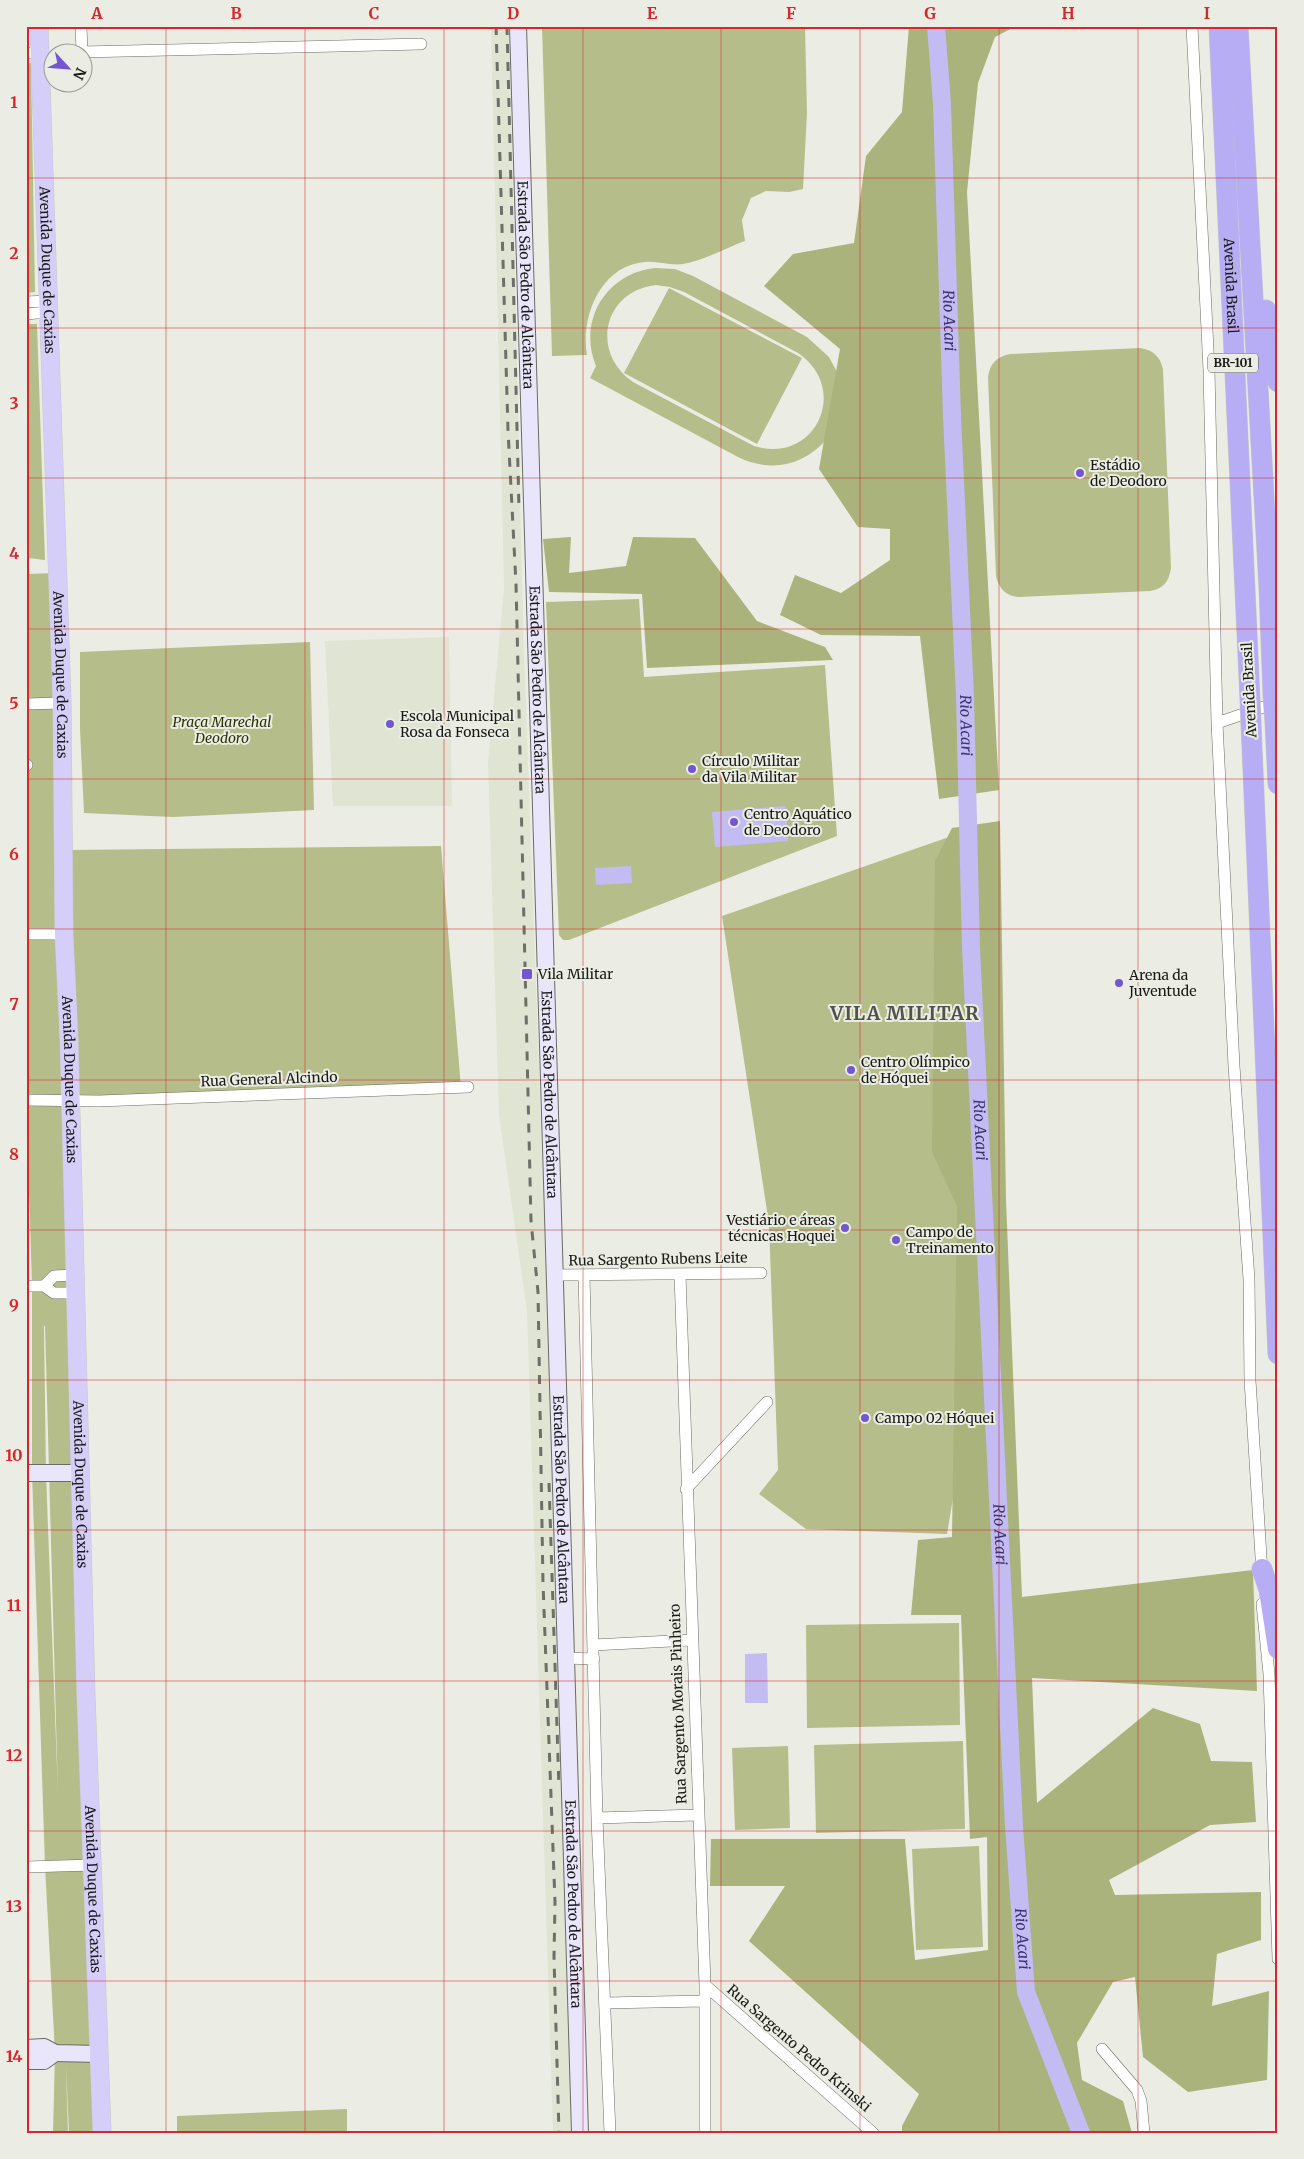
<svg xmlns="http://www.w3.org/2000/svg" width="1304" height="2159" font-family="Merriweather,serif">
  <rect width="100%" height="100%" fill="#ebede4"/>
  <!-- built -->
  <path fill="#e0e4d3" d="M491 26H509L523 620 546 1273 572 2133H553L527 1311 499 1115 488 762 504 588Z
    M449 637 452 806H333L325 641Z"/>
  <!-- green -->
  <path fill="#b5be8a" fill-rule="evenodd" d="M542 26H805L807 113 803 189 789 192 766 191 751 198 742 220 745 241C726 248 702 261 683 264 671 266 657 261 645 262 601 265 580 317 587 355L552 356Z
    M31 63 35 292 26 293V64Z
    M655 268 675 269 693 276 807 337 829 357 838 374 827 439C803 466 771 473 738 457L590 378 596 366C577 320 607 273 655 268ZM656 285 670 287 684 292 798 353C851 389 815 465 754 446L633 382C590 353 603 291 656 285Z
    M669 288 802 358 757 444 624 373Z
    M26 324H37L45 560 28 558Z
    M1140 348C1153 350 1160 356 1163 369L1171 568C1169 582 1163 589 1150 591L1019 597C1006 596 999 589 996 576L988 377C990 364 996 357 1010 354Z
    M57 573 71 850 441 846 461 1088 72 1101 101 2133H69L66 2065 68 2133H53L55 2053 45 1866 32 1473V1286L26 1091V574ZM44 1326H45L58 1794 46 1473Z
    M639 599 644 677 825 665 837 836 569 940H563L559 935 546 602Z
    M310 642 314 810 173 817 84 813 80 729V652Z
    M949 837 970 1397 947 1534 806 1529 759 1494 778 1470 769 1224 722 916Z
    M959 1623 960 1725 807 1728 806 1625Z
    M963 1741 965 1829 816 1833 814 1745Z
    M788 1746 790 1828 735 1830 732 1748Z
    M979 1846 983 1947 916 1950 912 1849Z
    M347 2109V2133H177V2116Z"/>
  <!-- forest -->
  <path fill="#a9b37b" d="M909 26H1016L995 37 978 83 967 192 999 790 939 799 920 636 821 635 780 615 795 575 841 593 890 560V529L858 527 819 469 840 349 764 286 793 254 854 243 866 156 902 112Z
    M571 537 569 573 626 566 633 537 695 538 757 621 825 647 833 660 647 668 642 594 549 592 543 539Z
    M1000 821 1006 1200 1022 1597 1253 1570 1257 1691 1032 1678 1037 1803 1153 1708 1200 1724 1211 1761 1252 1762 1256 1822 1210 1825 1109 1880 1115 1895 1261 1892V1940L1217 1954 1212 2006 1269 1991 1267 2080 1188 2092 1143 2057 1135 1977 1113 1982 1077 2043 1082 2080 1123 2101 1132 2133H902V2126L919 2094 749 1941 785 1886H710L711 1839H905L915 1960 988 1950 987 1837 970 1839 961 1615H911L918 1540 952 1537 957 1206 932 1152 935 861 952 828Z"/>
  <!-- water -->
  <path fill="#c3bcf3" d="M786 806 788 841 715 847 712 812Z
    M631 866 632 883 596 885 595 868Z
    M767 1653 768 1703H745V1654Z"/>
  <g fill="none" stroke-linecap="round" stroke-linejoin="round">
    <!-- river -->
    <path stroke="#c3bcf3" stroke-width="18" id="s1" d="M936 26 942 104 952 416 965 696 971 948 1014 1826 1026 1992 1081 2133"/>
    <defs>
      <path id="street" d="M81 26 82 52 421 44
        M1192 26 1209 370 1217 723 1234 1066 1249 1279 1250 1380 1262 1573
        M26 53H40
        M26 302 48 301
        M26 314 48 312
        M26 704 62 703
        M1217 723 1278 702
        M26 765H27
        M26 934H64
        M26 1100 99 1101 468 1087
        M556 1275 761 1273
        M584 1275 597 1818 610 2133
        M680 1275 705 1985V2133
        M26 1286H44L54 1293H75
        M44 1286 54 1276 74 1275
        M686 1489 767 1402
        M1262 1604 1269 1674 1278 1959
        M593 1645 691 1640
        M565 1658 594 1659
        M597 1818 697 1815
        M26 1867 93 1865
        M705 1985 873 2133
        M605 2003 704 2001
        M1102 2049 1137 2090 1141 2101 1144 2133"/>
      <g id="secondary">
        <path id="s2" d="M518 26 580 2133"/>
        <path d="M26 1473H80"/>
        <path d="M26 2048 44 2047 55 2053 99 2054"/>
        <path d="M26 2061H44L55 2053"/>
      </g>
      <g id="primary">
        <path id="s3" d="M39 26 62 703 64 934 69 1039 86 1697 102 2133"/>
      </g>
      <g id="highway">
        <path id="s4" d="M1219 26 1250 699"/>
        <path d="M1238 26 1269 588 1273 694"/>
        <path d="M1266 310 1268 333 1278 382"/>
        <path d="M1275 722 1278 784"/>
        <path d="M1251 724 1278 1354"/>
        <path d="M1262 1569 1269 1590 1278 1649"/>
      </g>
    </defs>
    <!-- street casing -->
    <use href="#street" stroke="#6a6c64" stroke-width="12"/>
    <!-- secondary casing -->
    <use href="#secondary" stroke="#6a6c64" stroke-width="18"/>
    <!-- primary casing -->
    <use href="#primary" stroke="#c8c8c7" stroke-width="19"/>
    <!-- highway casing -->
    <use href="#highway" stroke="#c8c8c7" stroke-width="21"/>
    <!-- street -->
    <use href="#street" stroke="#fff" stroke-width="11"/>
    <!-- secondary -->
    <use href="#secondary" stroke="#e9e6fc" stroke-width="16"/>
    <!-- primary -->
    <use href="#primary" stroke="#d4cef9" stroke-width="18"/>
    <!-- highway -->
    <use href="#highway" stroke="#b7adf5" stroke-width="20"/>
    <!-- rail -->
    <path stroke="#6e6f69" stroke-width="3" stroke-dasharray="9 9" stroke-linecap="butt" d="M496 26 508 430 516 584 531 1221 538 1292 543 1583 555 1902 554 1958 559 2133
      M507 26 519 509
      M549 1483 559 1788"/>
    <defs>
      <path id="highway-bridge" d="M1273 694 1275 722
        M1250 699 1251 724"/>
    </defs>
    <!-- highway-bridge casing -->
    <use href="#highway-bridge" stroke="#c8c8c7" stroke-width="21" stroke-linecap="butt"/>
    <!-- highway-bridge -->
    <use href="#highway-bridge" stroke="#b7adf5" stroke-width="20"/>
  </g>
  <!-- grid -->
  <path fill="none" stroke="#d62828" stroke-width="1" stroke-opacity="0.55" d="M166 26V2133M305 26V2133M444 26V2133M583 26V2133M721 26V2133M860 26V2133M999 26V2133M1138 26V2133M26 178H1278M26 328H1278M26 478H1278M26 629H1278M26 779H1278M26 929H1278M26 1080H1278M26 1230H1278M26 1380H1278M26 1530H1278M26 1681H1278M26 1831H1278M26 1981H1278"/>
  <!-- markers -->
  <g fill="#7357d0" stroke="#ebede4" stroke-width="2">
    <circle cx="1080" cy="473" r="5"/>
    <circle cx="390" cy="724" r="5"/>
    <circle cx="692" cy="769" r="5"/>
    <circle cx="734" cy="822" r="5"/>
    <rect x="521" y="968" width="12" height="12" rx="2.5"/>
    <circle cx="1119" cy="983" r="5"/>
    <circle cx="851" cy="1070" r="5"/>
    <circle cx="845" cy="1228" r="5"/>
    <circle cx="896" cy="1240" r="5"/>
    <circle cx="865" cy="1418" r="5"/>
  </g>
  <g text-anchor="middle" stroke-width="4" stroke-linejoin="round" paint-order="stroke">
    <!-- shield labels -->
    <rect fill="#ebede4" stroke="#585954" stroke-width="1" x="1208" y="353.5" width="50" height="19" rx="4"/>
    <g font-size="12" font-weight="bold" fill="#191a16">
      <text x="1233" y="367">BR-101</text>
    </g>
    <!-- street labels -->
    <g font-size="14" fill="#191a16" stroke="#ebede4">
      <text dy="5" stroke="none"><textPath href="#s3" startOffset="244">Avenida Duque de Caxias</textPath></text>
      <text dy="5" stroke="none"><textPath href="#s2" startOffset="259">Estrada São Pedro de Alcântara</textPath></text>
      <text dy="5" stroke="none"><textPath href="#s4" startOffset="260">Avenida Brasil</textPath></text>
      <text dy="5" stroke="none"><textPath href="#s3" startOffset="649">Avenida Duque de Caxias</textPath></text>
      <text dy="5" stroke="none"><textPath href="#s2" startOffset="664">Estrada São Pedro de Alcântara</textPath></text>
      <text transform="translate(1249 690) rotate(-93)" y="5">Avenida Brasil</text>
      <text transform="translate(269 1079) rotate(-2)" y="5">Rua General Alcindo</text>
      <text dy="5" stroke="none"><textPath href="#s3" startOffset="1054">Avenida Duque de Caxias</textPath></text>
      <text dy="5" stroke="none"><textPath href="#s2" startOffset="1069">Estrada São Pedro de Alcântara</textPath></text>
      <text transform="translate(658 1259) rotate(-1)" y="5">Rua Sargento Rubens Leite</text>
      <text dy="5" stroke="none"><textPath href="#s3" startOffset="1459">Avenida Duque de Caxias</textPath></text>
      <text dy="5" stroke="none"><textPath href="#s2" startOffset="1474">Estrada São Pedro de Alcântara</textPath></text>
      <text transform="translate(678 1704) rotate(-92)" y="5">Rua Sargento Morais Pinheiro</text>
      <text dy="5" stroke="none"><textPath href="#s3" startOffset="1864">Avenida Duque de Caxias</textPath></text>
      <text dy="5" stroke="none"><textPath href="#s2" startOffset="1879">Estrada São Pedro de Alcântara</textPath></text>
      <text transform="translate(799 2048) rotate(41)" y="5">Rua Sargento Pedro Krinski</text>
    </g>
    <!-- poi labels -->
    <g font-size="14" fill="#191a16" stroke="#ebede4" text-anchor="start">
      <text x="1090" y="470">Estádio<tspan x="1090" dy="16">de Deodoro</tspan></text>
      <text x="400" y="721">Escola Municipal<tspan x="400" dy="16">Rosa da Fonseca</tspan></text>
      <text x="702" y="766">Círculo Militar<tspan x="702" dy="16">da Vila Militar</tspan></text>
      <text x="744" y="819">Centro Aquático<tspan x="744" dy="16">de Deodoro</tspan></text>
      <text x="538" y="979">Vila Militar</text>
      <text x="1129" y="980">Arena da<tspan x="1129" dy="16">Juventude</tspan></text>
      <text x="861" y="1067">Centro Olímpico<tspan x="861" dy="16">de Hóquei</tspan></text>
      <text x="835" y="1225" text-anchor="end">Vestiário e áreas<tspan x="835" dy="16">técnicas Hoquei</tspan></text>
      <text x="906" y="1237">Campo de<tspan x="906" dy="16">Treinamento</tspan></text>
      <text x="875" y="1423">Campo 02 Hóquei</text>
    </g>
    <!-- park labels -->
    <g font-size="14" font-style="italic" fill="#2c3104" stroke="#ebede4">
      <text x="222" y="727">Praça Marechal<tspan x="222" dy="16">Deodoro</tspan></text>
    </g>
    <!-- water labels -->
    <g font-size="15" font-style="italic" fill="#3e3071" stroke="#ebede4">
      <text dy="5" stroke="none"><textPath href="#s1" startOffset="295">Rio Acari</textPath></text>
      <text dy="5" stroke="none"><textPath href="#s1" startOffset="700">Rio Acari</textPath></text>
      <text dy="5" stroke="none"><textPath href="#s1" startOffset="1105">Rio Acari</textPath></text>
      <text dy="5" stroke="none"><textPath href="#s1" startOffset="1510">Rio Acari</textPath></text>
      <text dy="5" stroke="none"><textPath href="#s1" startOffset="1915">Rio Acari</textPath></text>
    </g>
    <!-- district labels -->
    <g font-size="19" font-weight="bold" letter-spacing="1" fill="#51534b" stroke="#ebede4">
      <text x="905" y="1020">VILA MILITAR</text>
    </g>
  </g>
  <!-- border -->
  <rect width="1304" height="2159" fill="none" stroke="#ebede4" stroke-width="55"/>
  <!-- north arrow -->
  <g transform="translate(68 68) rotate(116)"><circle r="24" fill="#ebede4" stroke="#979992"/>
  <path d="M0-4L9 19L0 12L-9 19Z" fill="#7357d0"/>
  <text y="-8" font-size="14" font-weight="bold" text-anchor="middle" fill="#191a16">N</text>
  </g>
  <rect x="28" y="28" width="1248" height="2104" fill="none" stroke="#d62828" stroke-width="2"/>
  <g font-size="16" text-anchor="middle" font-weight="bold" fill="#d62828">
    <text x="97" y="19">A</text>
    <text x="236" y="19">B</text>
    <text x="374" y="19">C</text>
    <text x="513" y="19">D</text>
    <text x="652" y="19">E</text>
    <text x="791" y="19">F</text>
    <text x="930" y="19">G</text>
    <text x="1068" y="19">H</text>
    <text x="1207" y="19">I</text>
    <text x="14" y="108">1</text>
    <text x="14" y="259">2</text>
    <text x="14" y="409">3</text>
    <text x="14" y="559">4</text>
    <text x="14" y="709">5</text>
    <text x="14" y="860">6</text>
    <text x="14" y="1010">7</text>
    <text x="14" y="1160">8</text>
    <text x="14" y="1311">9</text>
    <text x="14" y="1461">10</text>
    <text x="14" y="1611">11</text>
    <text x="14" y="1761">12</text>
    <text x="14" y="1912">13</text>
    <text x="14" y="2062">14</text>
  </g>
</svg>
